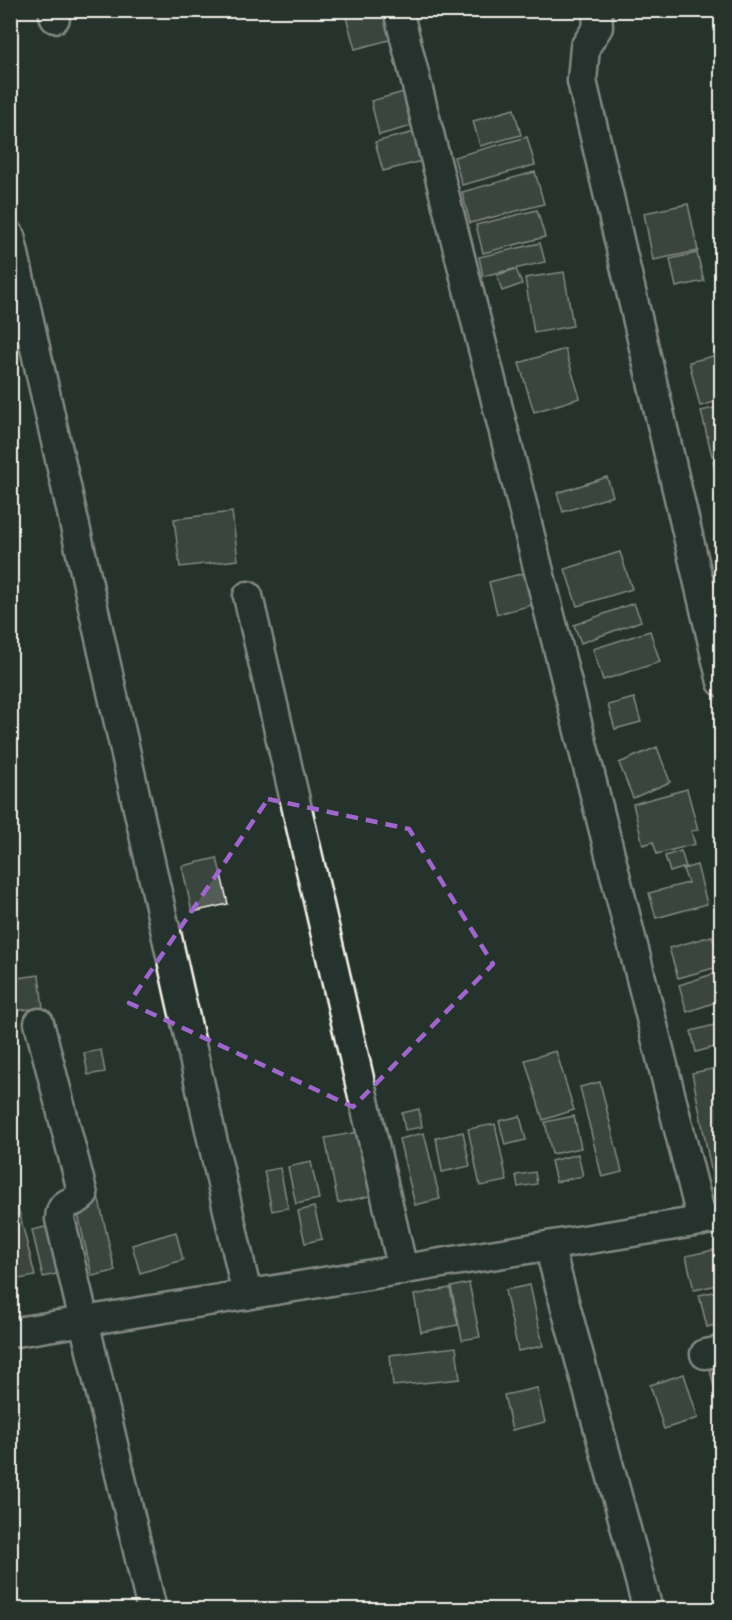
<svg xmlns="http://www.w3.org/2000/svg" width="732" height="1620" font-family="'Patrick Hand',sans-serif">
  <rect width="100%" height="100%" fill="#26332d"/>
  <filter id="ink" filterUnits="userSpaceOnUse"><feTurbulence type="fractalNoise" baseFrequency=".0167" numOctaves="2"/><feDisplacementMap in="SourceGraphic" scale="12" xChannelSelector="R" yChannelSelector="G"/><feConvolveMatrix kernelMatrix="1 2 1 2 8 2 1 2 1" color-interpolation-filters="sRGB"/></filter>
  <g filter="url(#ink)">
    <!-- building -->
    <path fill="#525c55" stroke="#f4f1e8" stroke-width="1.5" d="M344 10H389L397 38 355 49Z
      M411 90 419 124 379 135 371 101Z
      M514 109 521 135 480 146 473 121Z
      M423 130 430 159 383 171 375 142Z
      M527 137 535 165 462 185 454 157Z
      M535 172 544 204 470 223 462 192Z
      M688 204 698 251 653 260 644 213Z
      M537 210 545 237 483 253 476 225Z
      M540 243 545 262 483 276 479 257Z
      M697 253 704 281 676 287 670 259Z
      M516 269 522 284 502 291 497 275Z
      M564 272 573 326 534 333 525 278Z
      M565 349 580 398 534 412 519 363Z
      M722 354V400L700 406 689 362Z
      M722 406V454L712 456 701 411Z
      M722 459V499L713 461Z
      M607 477 613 496 563 512 557 493Z
      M232 512 238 560 180 567 174 519Z
      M620 552 632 589 577 606 565 569Z
      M536 570 544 602 497 614 489 582Z
      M634 603 641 621 581 643 574 625Z
      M650 631 660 662 603 680 593 649Z
      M634 698 641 722 615 729 608 705Z
      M657 747 670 782 633 798 619 763Z
      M687 789 698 830 691 831 695 844 657 854 653 842 643 845 633 804Z
      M681 851 686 867 670 872 665 856Z
      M217 858 228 904 192 912 182 866Z
      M697 865 707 904 656 918 649 893 688 883 683 869Z
      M712 936 721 966 678 978 669 948Z
      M713 974 722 1000 687 1012 679 985Z
      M39 975 43 1008 10 1011V979Z
      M722 1023V1045L696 1052 691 1031Z
      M101 1050 105 1072 88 1075 84 1053Z
      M556 1051 574 1110 543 1120 525 1060Z
      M722 1067V1183L714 1185 692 1073Z
      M600 1082 622 1172 602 1177 580 1087Z
      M419 1109 422 1127 405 1130 402 1113Z
      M520 1116 526 1140 505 1145 499 1121Z
      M574 1116 581 1148 552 1154 545 1122Z
      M495 1124 507 1181 480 1186 468 1129Z
      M358 1132 370 1196 338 1203 325 1138Z
      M463 1132 470 1166 442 1172 436 1138Z
      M424 1133 440 1199 415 1205 399 1139Z
      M578 1154 583 1176 556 1182 551 1161Z
      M311 1162 319 1199 296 1204 288 1167Z
      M280 1168 288 1208 272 1211 264 1171Z
      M535 1172 537 1184 518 1187 516 1175Z
      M99 1200 115 1271 92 1276 76 1205Z
      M18 1207 35 1276 14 1280 10 1265V1209Z
      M314 1207 322 1239 305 1243 298 1211Z
      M54 1225 65 1272 43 1277 32 1230Z
      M176 1232 183 1260 140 1273 132 1245Z
      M722 1248V1284L694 1290 686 1256Z
      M469 1283 480 1337 462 1340 451 1287Z
      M530 1285 543 1346 518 1351 505 1290Z
      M450 1288 458 1325 421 1332 414 1295Z
      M722 1290V1323L707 1327 699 1295Z
      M456 1347 460 1379 393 1386 390 1355Z
      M722 1367V1399L717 1400 710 1370Z
      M684 1374 698 1418 664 1429 650 1385Z
      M537 1388 545 1422 512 1430 504 1395Z"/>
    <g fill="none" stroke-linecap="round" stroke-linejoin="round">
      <defs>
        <path id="minor" d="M53 10 55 18
          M398 10 702 1221
          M597 10 598 27 585 47 582 81 722 682
          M10 236 247 1295
          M248 596 403 1270
          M39 1023 83 1195C72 1206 61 1199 60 1219L152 1610
          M549 1246 648 1610
          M10 1333 719 1218
          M705 1354 722 1351"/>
      </defs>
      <!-- minor casing -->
      <use href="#minor" stroke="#f4f1e8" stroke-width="33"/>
      <!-- minor -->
      <use href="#minor" stroke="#26332d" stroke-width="28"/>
    </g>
  </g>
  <!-- marked area -->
  <path d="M0 0H732V1620H0ZM268 799 409 829 493 964 353 1107 129 1003Z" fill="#26332d" fill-opacity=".55" fill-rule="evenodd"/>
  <path fill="none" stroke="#9f67cb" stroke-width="4.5" stroke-dasharray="12 8" stroke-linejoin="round" d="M268 799 409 829 493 964 353 1107 129 1003Z"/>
  <!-- margin -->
  <rect width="732" height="1620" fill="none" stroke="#26332d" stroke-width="36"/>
  <rect x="18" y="18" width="696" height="1584" fill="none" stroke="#f4f1e8" stroke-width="2" filter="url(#ink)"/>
</svg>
